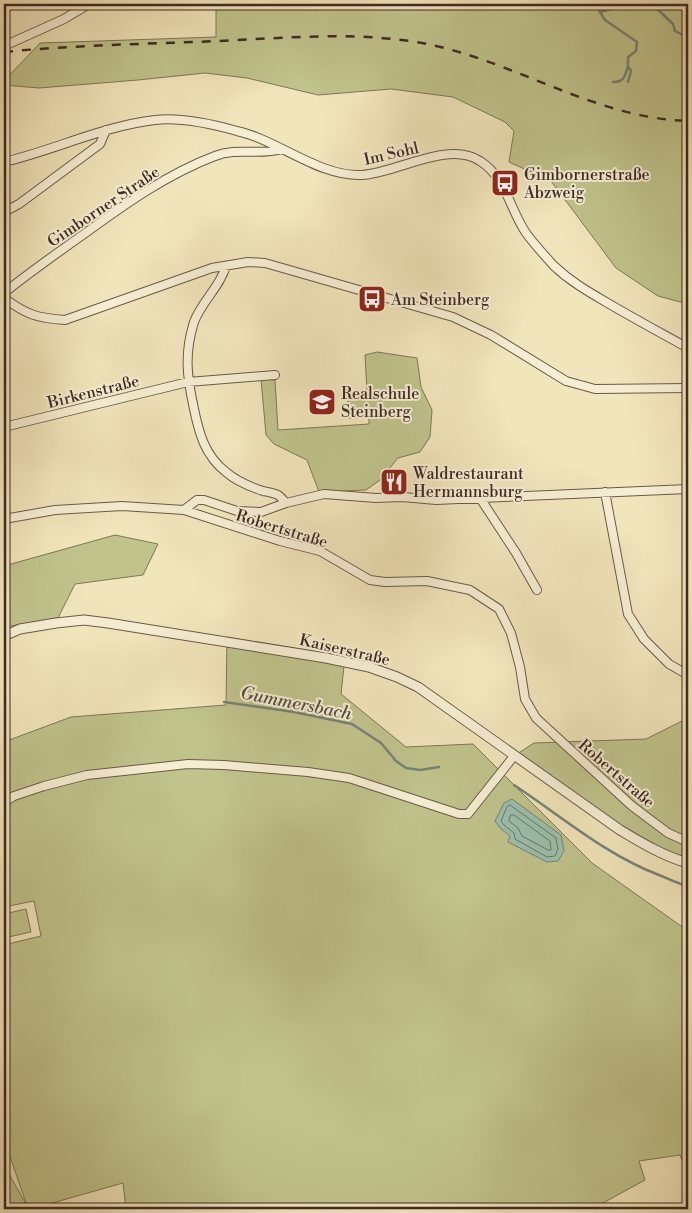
<svg xmlns="http://www.w3.org/2000/svg" width="692" height="1213" font-family="'Libre Bodoni',serif">
  <rect width="100%" height="100%" fill="#f1e5bb"/>
  <filter id="stains"><feTurbulence type="fractalNoise" baseFrequency=".004" numOctaves="4"/><feColorMatrix values="0 0 0 0 .2 0 0 0 0 .09 0 0 0 0 .02 0 0 0 .5 -.17"/></filter>
  <radialGradient id="worn" r=".72"><stop offset=".6" stop-color="#630" stop-opacity="0"/><stop offset="1" stop-color="#630" stop-opacity=".3"/></radialGradient>
  <!-- green -->
  <path fill="#c0c38c" stroke="#7f7658" d="M216 4H274L317 10 328 4H688V304L658 296 616 268 551 181 509 162 514 131 505 122 453 97 391 89 318 95 247 78 205 73 138 80 39 88 4 85V81L40 43 216 37Z
    M377 352 417 358 421 387 432 410 430 437 420 452 398 458 380 480 366 490 319 492 307 460 274 444 266 435 261 379 275 380 278 430 369 424V417L349 418 347 393 367 392 365 355Z
    M115 535 158 544 143 575 75 584 58 618 4 627V566Z
    M227 637 345 657 341 694 406 747 473 744 592 863 688 931V1175L680 1155 639 1161 645 1180 592 1209H126L123 1183 31 1209H4V1165L27 1206 4 1139V945L41 936 34 901 4 907V742L71 717 226 705Z
    M688 718V863L651 848 514 756 534 743 646 739Z
    M26 909 31 932 4 938V914Z"/>
  <!-- water -->
  <path fill="#9bbfad" stroke="#768376" d="M512 799 561 835 564 851 558 861 547 862 508 842 510 836 500 828 495 821 504 803Z"/>
  <g fill="none" stroke-linecap="round" stroke-linejoin="round">
    <!-- shore -->
    <path stroke="#6c7468" stroke-width="1" d="M510 805 556 838 558 849 555 856 547 857 515 839 514 833 504 825 501 821 507 807Z
      M511 815H514L550 841 551 850H548L522 836 518 828 509 821Z"/>
    <!-- stream -->
    <path stroke="#768376" stroke-width="2.5" d="M595 4 600 12 629 4
      M652 4 673 24 675 31 681 34 688 33
      M600 12 605 20 637 42 636 51 628 57V66L631 71 628 82
      M613 82C625 82 625 75 628 66
      M224 702 294 712 352 724 381 743 396 761 406 768 420 770 439 767
      M514 785C561 816 606 855 659 875 669 879 678 884 688 886"/>
    <defs>
      <path id="minor" d="M4 46 64 19 89 4
        M4 162C55 150 103 126 155 120 181 117 212 124 237 131 278 140 319 177 362 175 397 173 448 140 480 161 506 177 510 210 526 233 534 244 545 256 554 266 570 281 587 291 606 302 633 318 661 333 688 348
        M4 212 19 204 100 144 106 130
        M226 266C220 287 202 301 194 322 184 354 187 377 194 409 199 433 205 456 226 472 236 481 251 487 263 491 268 492 274 493 278 495 281 497 284 501 286 503
        M4 293C30 272 57 253 84 234 124 205 167 174 215 156 237 147 260 156 282 149
        M4 298C27 315 37 318 65 320L212 268 248 262 265 263 453 317 491 335 566 381 595 389 688 388
        M4 427 188 382 275 375
        M605 492 628 614 644 639 669 664 688 675
        M480 498 516 553 537 590
        M184 510 197 500H204L237 511 261 512 286 503 324 494 376 498 402 497 436 500 688 489
        M4 519 55 510 122 506 184 510 280 541 320 551 370 580 385 582 427 581 470 590 499 609 511 633 520 667 525 699 536 718 632 806 668 833 688 842
        M4 802 14 796 44 786 87 775 188 764 224 765 308 772 349 778 459 814H468L514 756"/>
      <path id="tertiary" d="M4 636 20 629 56 623 84 620 108 623 326 658 369 667 397 677 418 687 620 830C642 843 663 856 688 863"/>
    </defs>
    <!-- minor casing -->
    <use href="#minor" stroke="#6b594a" stroke-width="10"/>
    <!-- tertiary casing -->
    <use href="#tertiary" stroke="#6b594a" stroke-width="11"/>
    <!-- minor -->
    <use href="#minor" stroke="#f6eed3" stroke-width="8"/>
    <!-- tertiary -->
    <use href="#tertiary" stroke="#f6eed3" stroke-width="9"/>
    <!-- rail -->
    <path stroke="#3e2a24" stroke-width="2.5" stroke-dasharray="9 9" stroke-linecap="butt" d="M4 52C75 45 147 44 218 41 286 38 355 31 422 43 514 60 593 118 688 121"/>
  </g>
  <!-- icons -->
  <defs>
    <symbol id="bus-square" viewBox="-11 -11 22 22"><rect x="-9" y="-9" width="18" height="18" rx="4" fill="#8f2418" stroke="#f6eed3"/><path d="M-5-6H5V4H4V6H2V4H-2V6H-4V4H-5ZM-3.5-4V0h7V-4ZM-3.5 1.2v1.5H-2V1.2ZM2 1.2v1.5H3.5V1.2Z" fill="#fff"/></symbol>
    <symbol id="school-square" viewBox="-11 -11 22 22"><rect x="-9" y="-9" width="18" height="18" rx="4" fill="#8f2418" stroke="#f6eed3"/><path d="M0-5L7-2L0 1L-7-2ZM-4 1L0 2.5L4 1V4Q0 6-4 4Z" fill="#fff"/></symbol>
    <symbol id="restaurant-square" viewBox="-11 -11 22 22"><rect x="-9" y="-9" width="18" height="18" rx="4" fill="#8f2418" stroke="#f6eed3"/><path d="M-5-6h1v4h1v-4h1v4h1v-4h1v5L-1.5 .5V6h-2V.5L-5-1ZM5-6V6H3V1.5H1.5Q1.5-4 5-6Z" fill="#fff"/></symbol>
  </defs>
  <g fill-rule="evenodd">
    <use href="#bus-square" x="489" y="167" width="32" height="32"/>
    <use href="#bus-square" x="356" y="283" width="32" height="32"/>
    <use href="#school-square" x="306" y="386" width="32" height="32"/>
    <use href="#restaurant-square" x="378" y="466" width="32" height="32"/>
  </g>
  <g text-anchor="middle" stroke-width="4" stroke-linejoin="round" paint-order="stroke">
    <!-- street labels -->
    <g font-size="16" fill="#3e2a24" stroke="#f6eed3">
      <text transform="translate(391 153) rotate(-13)" y="6">Im Sohl</text>
      <text transform="translate(103 206) rotate(-34)" y="6">Gimborner Straße</text>
      <text transform="translate(93 391) rotate(-14)" y="6">Birkenstraße</text>
      <text transform="translate(282 528) rotate(17)" y="6">Robertstraße</text>
      <text transform="translate(345 649) rotate(13)" y="6">Kaiserstraße</text>
      <text transform="translate(617 773) rotate(41)" y="6">Robertstraße</text>
    </g>
    <!-- poi labels -->
    <g font-size="16" fill="#3e2a24" stroke="#f6eed3" text-anchor="start">
      <text x="524" y="180">Gimbornerstraße<tspan x="524" dy="18">Abzweig</tspan></text>
      <text x="391" y="305">Am Steinberg</text>
      <text x="341" y="399">Realschule<tspan x="341" dy="18">Steinberg</tspan></text>
      <text x="413" y="479">Waldrestaurant<tspan x="413" dy="18">Hermannsburg</tspan></text>
    </g>
    <!-- water labels -->
    <g font-size="18" font-style="italic" fill="#554f46" stroke="#f6eed3">
      <text transform="translate(296 703) rotate(11)" y="6">Gummersbach</text>
    </g>
  </g>
  <!-- margin -->
  <rect width="692" height="1213" fill="none" stroke="#f1e5bb" stroke-width="20"/>
  <rect x="5" y="5" width="682" height="1203" fill="none" stroke="#3e2a24" stroke-width="2.5"/>
  <rect x="10" y="10" width="672" height="1193" fill="none" stroke="#3e2a24"/>
  <rect width="100%" height="100%" filter="url(#stains)"/>
  <rect width="100%" height="100%" fill="url(#worn)"/>
</svg>
